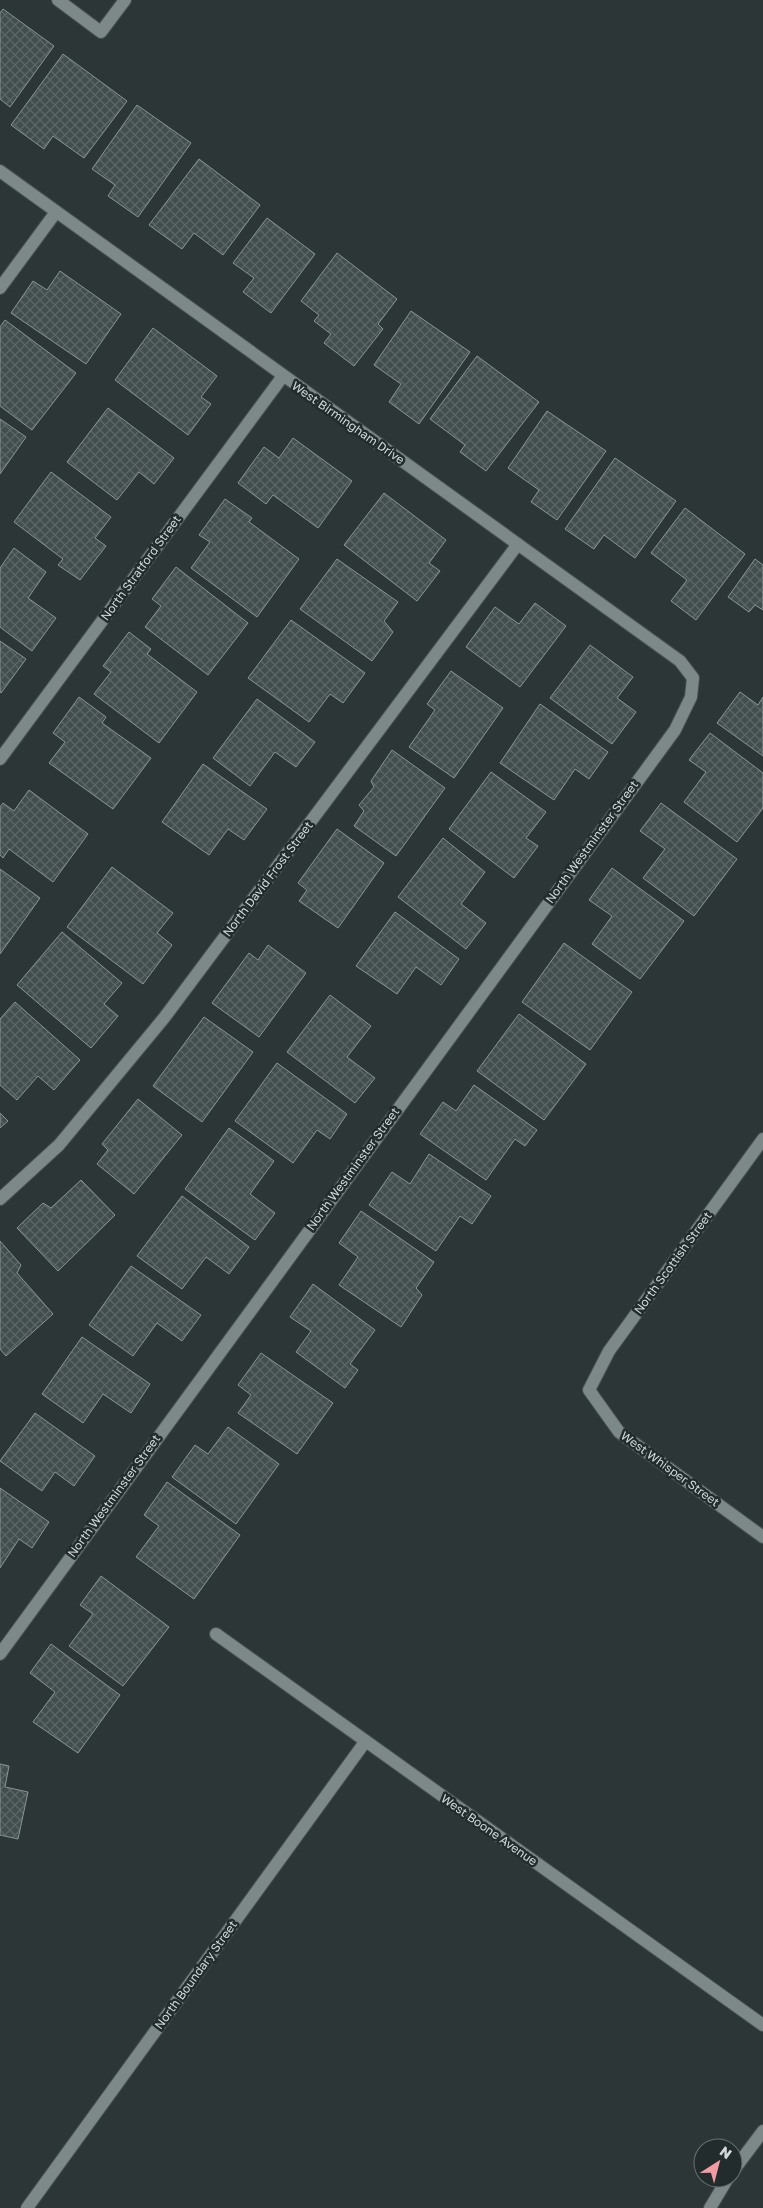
<svg xmlns="http://www.w3.org/2000/svg" width="763" height="2208" font-family="'Golos Text',sans-serif">
  <defs>
    <pattern id="building-cross-hatch" width="8" height="8" patternUnits="userSpaceOnUse" patternTransform="scale(1.25)"><rect width="8" height="8" fill="#424d4d"/><path d="M0 0l8 8M0 8l8-8" fill="none" stroke="#5c6666"/></pattern>
  </defs>
  <rect width="100%" height="100%" fill="#2c3636"/>
  <!-- building -->
  <path fill="url(#building-cross-hatch)" stroke="#899595" d="M3 9 54 46 10 107 0 99V13Z
    M63 54 127 101 84 158 53 136 44 149 11 125Z
    M137 105 191 143 138 217 108 196 115 185 92 169Z
    M199 159 260 205 223 255 194 233 182 249 149 225Z
    M267 218 315 254 271 313 243 292 254 278 233 263Z
    M337 253 397 299 378 324 383 329 354 366 324 343 331 334 314 321 319 315 301 301Z
    M60 271 121 314 86 364 11 313 33 281 47 290Z
    M411 311 470 352 419 424 389 402 401 384 374 365Z
    M5 320 76 373 32 430 0 406V327Z
    M153 328 217 376 201 397 211 404 188 435 115 380Z
    M477 356 539 402 486 471 460 452 465 445 430 419Z
    M108 408 174 458 154 484 139 472 117 500 67 462Z
    M547 411 606 451 557 520 531 502 539 490 508 468Z
    M0 419 26 437 0 474Z
    M293 438 352 481 318 528 273 495 266 504 238 483 264 447 279 458Z
    M615 458 676 501 635 558 604 535 594 549 565 529Z
    M51 472 111 517 95 538 106 546 80 580 58 565 63 559 14 522Z
    M384 493 446 540 429 563 440 571 417 601 344 545Z
    M225 499 252 518 249 522 299 559 257 617 191 568 210 542 199 535Z
    M685 508 745 554 696 620 671 601 687 580 651 553Z
    M14 548 46 572 28 598 56 618 32 651 0 627V568Z
    M337 559 398 602 384 621 393 632 372 661 300 609Z
    M755 559 763 565V610L755 605 749 612 728 597Z
    M176 567 248 623 208 675 145 627 161 606 152 599Z
    M535 603 566 626 520 687 466 647 495 607 519 624Z
    M291 620 365 673 343 703 330 694 309 722 248 678Z
    M129 632 151 649 147 654 197 692 159 743 94 694 111 672 103 666Z
    M0 641 26 659 1 693 0 692Z
    M590 645 633 677 617 698 636 712 612 744 550 698Z
    M451 671 503 708 454 778 409 747 435 710 427 704Z
    M740 692 758 705 763 697V756L717 723Z
    M79 697 106 717 102 723 151 758 113 809 49 763 65 742 53 733Z
    M257 699 315 742 296 767 275 752 250 786 213 758Z
    M540 704 608 752 589 779 575 769 554 800 500 763Z
    M710 733 763 773V808L737 842 684 802 706 772 689 760Z
    M392 750 445 788 396 856 354 826 364 811 359 805 374 787 371 781Z
    M203 764 267 809 244 840 228 829 209 855 162 822Z
    M491 772 546 812 526 838 538 846 514 878 449 829Z
    M29 790 88 834 53 882 9 849 3 858 0 855V807L3 803 14 811Z
    M661 803 737 859 694 916 643 878 665 849 640 831Z
    M337 829 384 863 338 928 299 901 307 890 298 883Z
    M443 838 485 872 461 904 486 923 466 949 398 897Z
    M112 867 173 913 157 933 172 945 143 984 67 927Z
    M612 868 684 921 640 979 592 944 612 916 589 900Z
    M0 869 40 898 0 954Z
    M395 912 459 959 441 985 416 967 397 994 356 966Z
    M62 932 122 983 104 1004 118 1016 91 1048 17 985Z
    M564 943 632 992 590 1050 522 1002Z
    M268 945 306 973 259 1037 212 1003 249 953 258 960Z
    M330 995 371 1026 347 1057 375 1078 355 1103 287 1052Z
    M15 1002 80 1060 54 1090 38 1076 17 1100 0 1085V1019Z
    M519 1014 586 1064 544 1120 477 1071Z
    M204 1017 253 1052 202 1122 153 1086Z
    M277 1063 347 1114 330 1139 317 1130 293 1163 235 1121Z
    M474 1085 537 1130 525 1146 515 1139 486 1180 420 1134 443 1102 456 1111Z
    M138 1099 182 1135 134 1194 97 1164 108 1150 102 1144Z
    M0 1113 8 1121 0 1128Z
    M229 1128 274 1161 250 1194 275 1213 255 1240 185 1189Z
    M429 1154 491 1196 472 1224 460 1216 436 1251 369 1205 392 1172 410 1184Z
    M81 1180 115 1215 58 1271 17 1228 43 1203 51 1208Z
    M182 1196 249 1247 229 1274 206 1257 182 1289 137 1256Z
    M361 1211 434 1262 416 1288 422 1295 401 1327 339 1285 358 1257 339 1243Z
    M0 1241 21 1265 17 1273 53 1314 6 1356 0 1349Z
    M131 1266 201 1315 182 1341 157 1323 133 1356 89 1325Z
    M313 1284 375 1330 350 1364 358 1370 345 1388 296 1352 311 1331 290 1317Z
    M82 1337 150 1384 131 1413 103 1394 83 1423 42 1394Z
    M261 1353 333 1403 297 1454 238 1413 251 1395 238 1385Z
    M35 1413 95 1456 74 1486 55 1472 42 1491 0 1461Z
    M228 1427 279 1464 236 1524 172 1477 195 1445 208 1454Z
    M167 1482 240 1535 194 1599 136 1557 159 1526 144 1515Z
    M0 1488 49 1522 32 1548 19 1539 0 1568Z
    M101 1576 169 1627 123 1686 69 1646 93 1614 80 1605Z
    M51 1644 120 1695 78 1753 33 1722 55 1692 30 1673Z
    M0 1764 9 1766 5 1787 28 1792 18 1839 0 1835Z"/>
  <g fill="none" stroke-linecap="round" stroke-linejoin="round">
    <defs>
      <path id="minor" d="M58 0 101 32 125 0
        M0 171 680 661 693 678 691 697 675 730 0 1654
        M0 288 56 212
        M0 759 283 376
        M763 1139 609 1351 589 1390 619 1432 763 1537
        M0 1199 59 1145 164 1018 518 544
        M216 1634 763 2025
        M733 2171 763 2131
        M27 2208 365 1742
        M710 2208 728 2178"/>
    </defs>
    <!-- minor casing -->
    <use href="#minor" stroke="#495251" stroke-width="14"/>
    <!-- minor -->
    <use href="#minor" stroke="#7d8888" stroke-width="12"/>
  </g>
  <g text-anchor="middle" stroke-width="5" stroke-linejoin="round" paint-order="stroke">
    <!-- street labels -->
    <g font-size="12" fill="#d2d8d8" stroke="#222c2c">
      <text transform="translate(348 423) rotate(35)" y="4">West Birmingham Drive</text>
      <text transform="translate(141 568) rotate(-54)" y="4">North Stratford Street</text>
      <text transform="translate(592 842) rotate(-54)" y="4">North Westminster Street</text>
      <text transform="translate(268 879) rotate(-53)" y="4">North David Frost Street</text>
      <text transform="translate(353 1169) rotate(-54)" y="4">North Westminster Street</text>
      <text transform="translate(673 1263) rotate(-54)" y="4">North Scottish Street</text>
      <text transform="translate(670 1469) rotate(36)" y="4">West Whisper Street</text>
      <text transform="translate(114 1496) rotate(-54)" y="4">North Westminster Street</text>
      <text transform="translate(489 1830) rotate(35)" y="4">West Boone Avenue</text>
      <text transform="translate(196 1975) rotate(-54)" y="4">North Boundary Street</text>
    </g>
  </g>
  <!-- north arrow -->
  <g transform="translate(718 2163) rotate(36)"><circle r="24" fill="#222c2c" stroke="#687171"/>
  <path d="M0-4L9 19L0 12L-9 19Z" fill="#f49aa2"/>
  <text y="-8" font-size="14" font-weight="bold" text-anchor="middle" fill="#d2d8d8">N</text>
  </g>
</svg>
